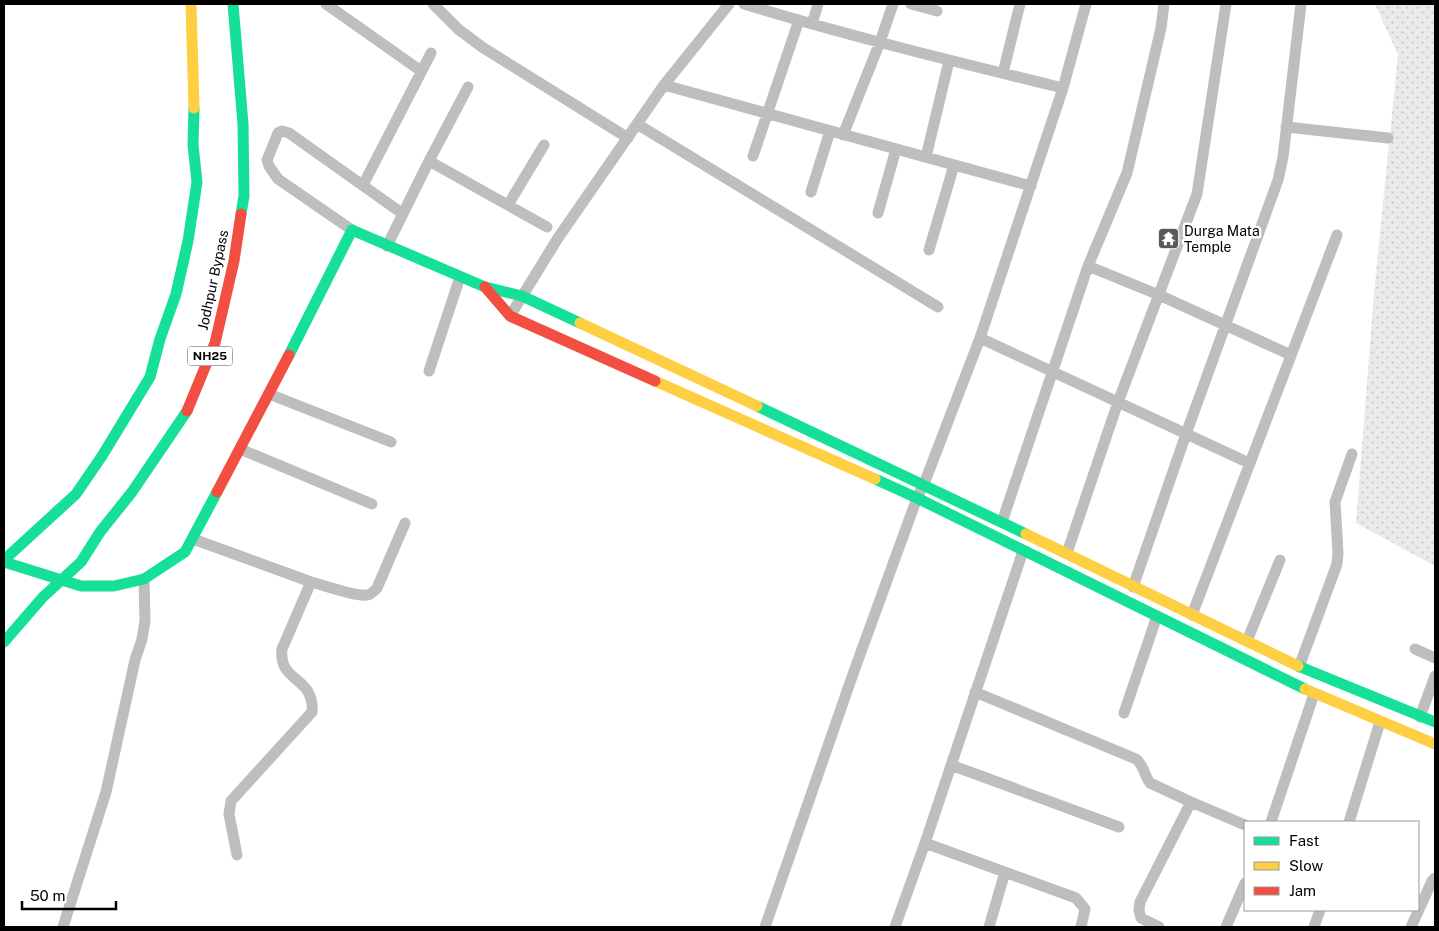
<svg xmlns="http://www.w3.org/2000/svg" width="1439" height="931" font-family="'Public Sans',sans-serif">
  <defs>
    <pattern id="grass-dots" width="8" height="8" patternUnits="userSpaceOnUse" patternTransform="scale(1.25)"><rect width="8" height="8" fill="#eaeaea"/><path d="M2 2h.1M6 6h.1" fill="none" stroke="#c7c7c7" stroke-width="1.8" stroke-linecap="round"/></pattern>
  </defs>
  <rect width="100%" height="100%" fill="#fff"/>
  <!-- grass -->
  <path fill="url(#grass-dots)" d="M1375 4H1435V566L1356 523 1374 293 1398 55Z"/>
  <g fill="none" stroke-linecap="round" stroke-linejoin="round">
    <!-- street -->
    <path stroke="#bebebe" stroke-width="11" d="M326 4 421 71
      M433 4 458 29 482 47 628 138
      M729 4 664 85 1031 186
      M744 4C849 36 956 62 1063 88
      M911 4 937 11
      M812 24 818 4
      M1003 73 1020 4
      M637 124 938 307
      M1286 127 1388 138
      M843 135 880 42 893 4
      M753 156 799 20
      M926 157 949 61
      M429 161 547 227
      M363 185 431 53
      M811 192 830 131
      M508 205 544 145
      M878 213 896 149
      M352 230 278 179 269 166 267 160 278 133 282 131 289 133 403 214
      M387 246 429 161 468 87
      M929 250 954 165
      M1088 266 1159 295 1291 355
      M510 316 558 238 664 85
      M980 338 1249 463
      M429 371 460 277
      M269 394 391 442
      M240 449 372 504
      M1002 522 1088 266 1127 173 1161 28 1164 4
      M193 539 311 582 282 649C278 683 315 676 312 712L231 801 229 814 237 855
      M1067 553 1118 402 1197 194 1226 4
      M311 582C323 585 357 597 367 595 371 595 374 591 377 588L405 523
      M1133 587 1186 434 1278 180 1283 157 1301 4
      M1192 615 1337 235
      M1247 641 1280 560
      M1415 649 1435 658
      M1299 667 1337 564 1338 553 1335 502 1352 454
      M975 692 1136 759C1144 765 1144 775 1150 783L1191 802
      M1124 713 1157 616
      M1420 717 1435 676
      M951 765 1119 827
      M1271 822 1314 694
      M1349 822 1380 722
      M925 843 1076 898 1085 909 1081 927
      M63 927 106 792 135 660 142 639 145 621 144 579
      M765 927 853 674 917 498 924 484 980 338 1063 88 1086 4
      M895 927 925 843 1023 551
      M989 927 1005 872
      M1159 927 1141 918 1139 910 1140 902 1191 802 1245 825
      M1226 927 1245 883
      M1314 927 1320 910
      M1411 927 1432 881 1435 878"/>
    <!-- fast -->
    <path stroke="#16e098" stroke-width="11" d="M233 4 243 124 244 196 241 214
      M289 355 352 230 485 287 522 296 580 323
      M757 406 1026 534
      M875 479 917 498 1305 689
      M4 560 76 494 102 456 150 377 160 339 176 294 188 241 197 182 193 145 194 108
      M4 562 81 586H114L144 579 185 552 217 492
      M4 642 43 597 81 562 100 532 132 492 187 411
      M1298 666 1435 722"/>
    <!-- slow -->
    <path stroke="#ffcf43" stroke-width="11" d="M191 4 194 108
      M580 323 757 406
      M655 381 875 479
      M1026 534 1298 666
      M1305 689 1435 744"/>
    <!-- jam -->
    <path stroke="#f24e42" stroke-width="11" d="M485 287 510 316 655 381
      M187 411 215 343 234 261 241 214
      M217 492 289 355"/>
  </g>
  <!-- icons -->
  <defs>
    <symbol id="temple-square" viewBox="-11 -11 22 22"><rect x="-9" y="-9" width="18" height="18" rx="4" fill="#595959" stroke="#fff"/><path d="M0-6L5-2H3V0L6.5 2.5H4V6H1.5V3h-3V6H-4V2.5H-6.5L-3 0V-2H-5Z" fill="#fff"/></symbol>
  </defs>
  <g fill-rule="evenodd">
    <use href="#temple-square" x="1156" y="226" width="25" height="25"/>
  </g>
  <g text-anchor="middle" stroke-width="5" stroke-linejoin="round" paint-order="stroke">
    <!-- shield labels -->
    <rect fill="#fff" stroke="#4c4c4c" stroke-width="1" x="187.5" y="346.5" width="45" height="19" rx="4"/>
    <g font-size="12" font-weight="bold" fill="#000">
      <text x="210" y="360">NH25</text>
    </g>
    <!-- poi labels -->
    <g font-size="14" fill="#000" stroke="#fff" text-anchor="start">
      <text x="1184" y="236">Durga Mata<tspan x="1184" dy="16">Temple</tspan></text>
    </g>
    <!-- street labels -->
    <g font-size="14" fill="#000" stroke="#fff">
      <text transform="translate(213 280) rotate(-78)" y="5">Jodhpur Bypass</text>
    </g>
  </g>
  <!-- border -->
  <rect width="1439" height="931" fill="none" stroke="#000000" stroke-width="10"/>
  <!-- legend -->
  <rect x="1244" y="821" width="175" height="90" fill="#ffffff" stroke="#999999"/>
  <rect x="1254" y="837" width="25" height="8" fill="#16e098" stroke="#999999"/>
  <text x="1289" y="846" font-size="15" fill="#000000">Fast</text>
  <rect x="1254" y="862" width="25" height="8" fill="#ffcf43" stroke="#999999"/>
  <text x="1289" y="871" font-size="15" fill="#000000">Slow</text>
  <rect x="1254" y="887" width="25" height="8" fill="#f24e42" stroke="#999999"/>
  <text x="1289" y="896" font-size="15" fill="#000000">Jam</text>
  <!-- scale -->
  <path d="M22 901v8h94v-8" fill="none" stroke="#000000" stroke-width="2.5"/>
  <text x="30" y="901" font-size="15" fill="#000000" stroke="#ffffff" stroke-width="4" paint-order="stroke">50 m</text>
</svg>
